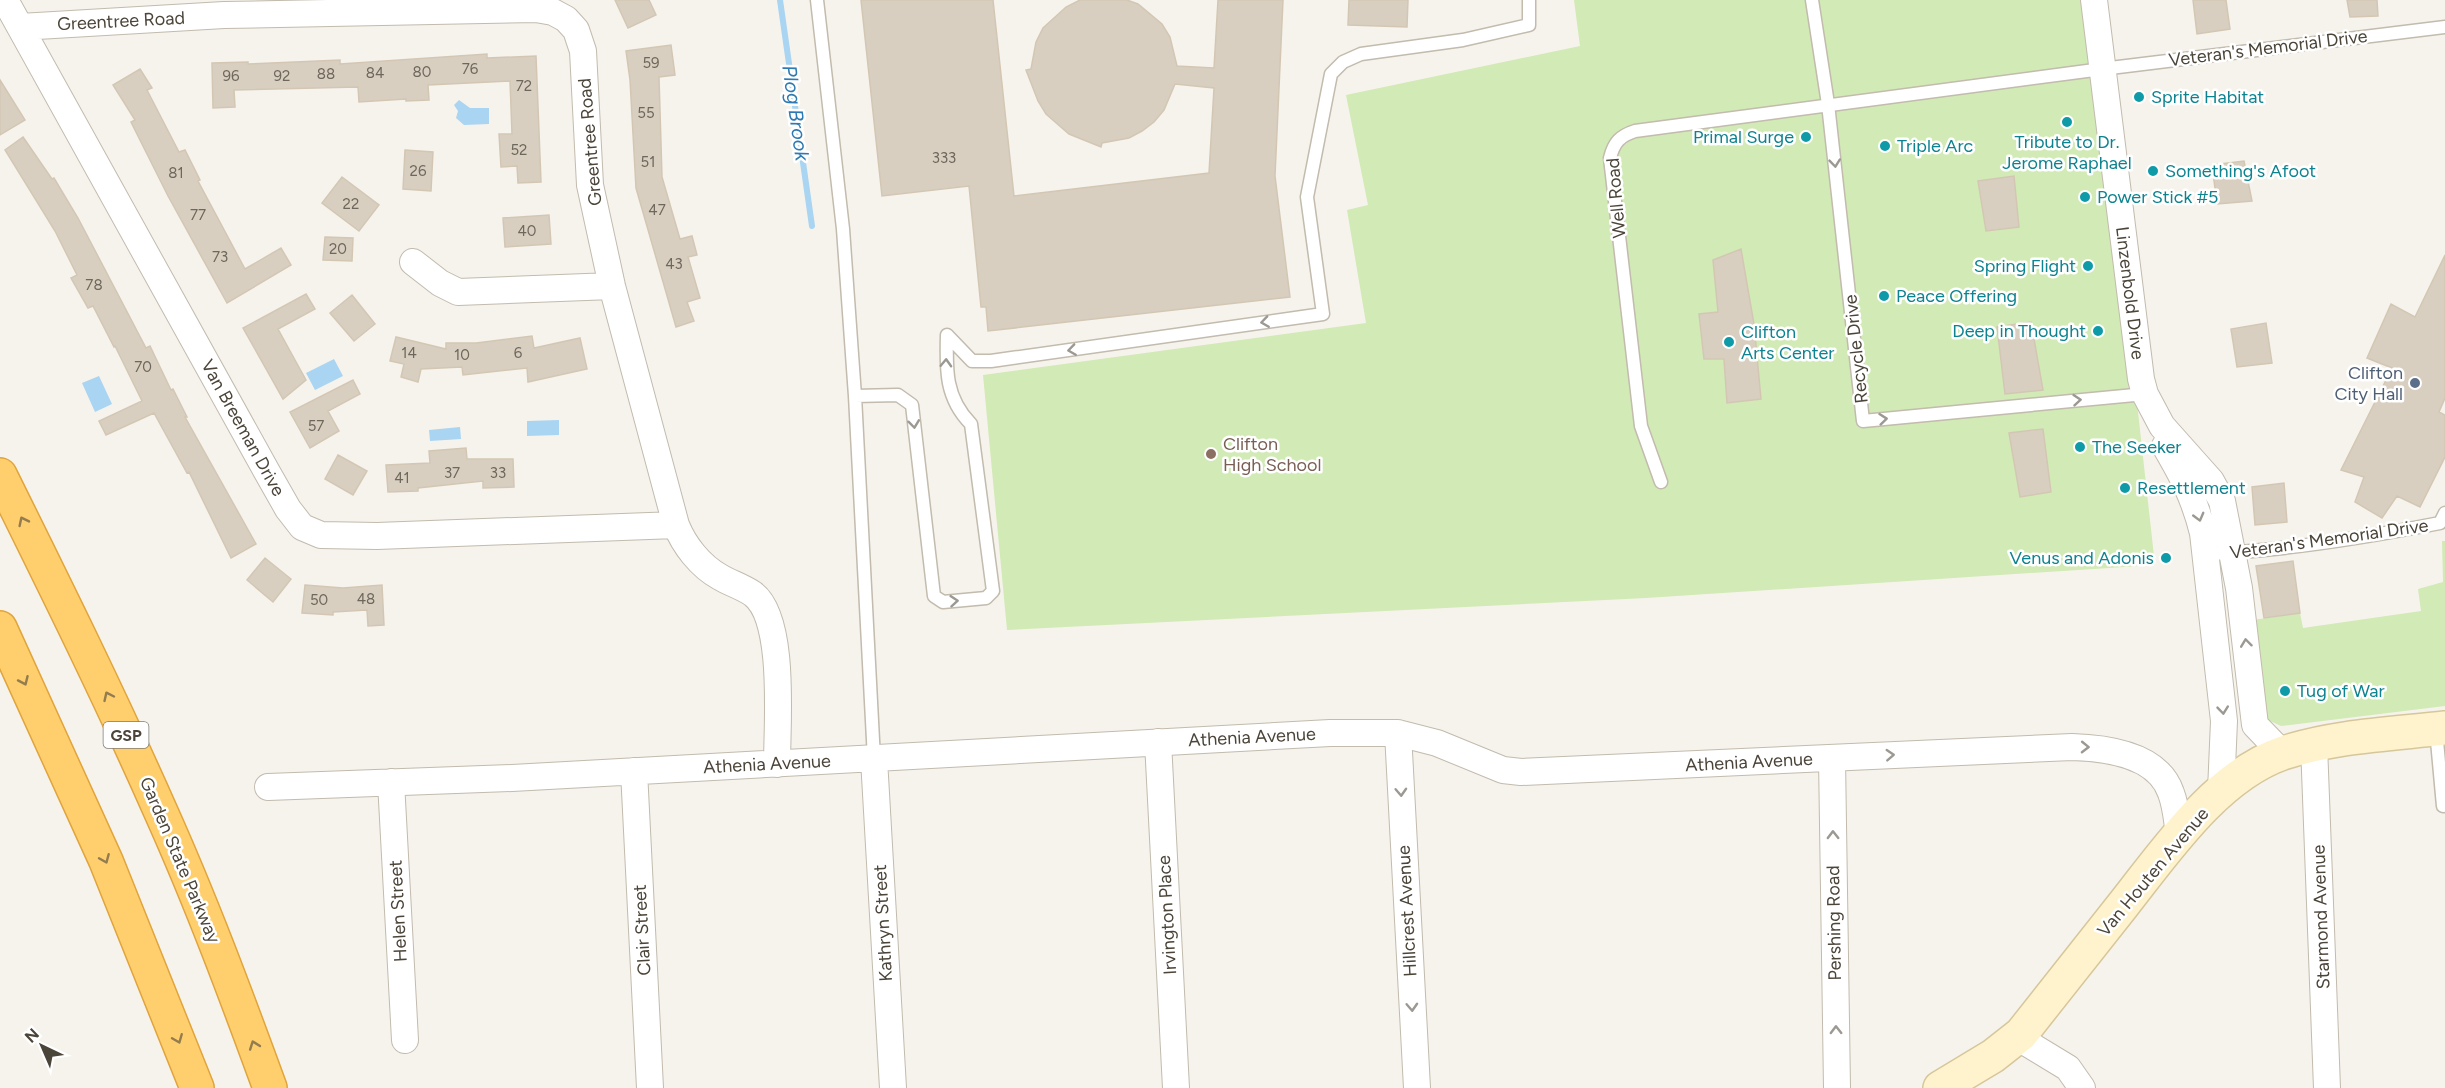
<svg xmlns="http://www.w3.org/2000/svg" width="2445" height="1088" font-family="Figtree,sans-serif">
  <rect width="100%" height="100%" fill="#f6f3ec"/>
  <!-- green -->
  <path fill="#d2eab5" d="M1574 0H2083L2138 412 2155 565 1646 598 1007 630 983 375 1366 323 1347 210 1368 205 1346 95 1580 46Z
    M2442 541H2445V706L2281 726 2266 719 2253 620 2300 613 2303 628 2421 611 2418 589 2443 582Z"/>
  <!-- water -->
  <path fill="#a9d4f2" d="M459 100 470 108H489V124L464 125 456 118 458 111 454 105Z
    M334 359 343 376 315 390 306 373Z
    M99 376 112 404 95 412 82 383Z
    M559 420V435L527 436V421Z
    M460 427 461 439 430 441 429 430Z"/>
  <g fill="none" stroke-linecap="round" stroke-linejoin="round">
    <!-- stream -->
    <path stroke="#a9d4f2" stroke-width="6" d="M780 0 812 226"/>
  </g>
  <!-- building -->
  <path fill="#d8cfc1" stroke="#d3c7b4" stroke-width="1.5" d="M615 0H649L656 15 628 28Z
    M861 0H993L1014 196 1209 173 1214 88 1175 84 1164 110 1154 122 1142 131 1129 138 1102 143 1101 147 1069 134 1046 114 1038 101 1026 70 1031 69 1036 42 1043 28 1066 7 1080 0H1127L1138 4 1162 24 1170 37 1177 66 1214 68 1218 0H1283L1275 176 1290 297 988 331 986 307H981L969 186 882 196Z
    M1349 0H1408L1407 27 1348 25Z
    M2193 0H2226L2230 29 2197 34Z
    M2347 0H2377L2378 16 2350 17Z
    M671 45 675 75 659 77 662 177 680 239 692 236 697 255 688 257 700 298 687 302 694 321 676 327 636 188 630 80 626 51Z
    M487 54V58L536 56 541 182 518 183 517 166 501 167 499 134H512L510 81 428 85 429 100 406 101V99L359 102 358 87 234 90 235 107 213 108 212 63 248 62V64L340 60V64Z
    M140 69 152 88 147 90 179 152 185 150 200 180 198 181 245 269 281 248 291 265 227 303 168 196 131 122 135 120 113 85Z
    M0 80 25 120 0 135Z
    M23 137 52 179 54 178 78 218 146 348 150 346 171 390 173 389 187 417H185L256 544 231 558 189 472 187 473 154 413 106 435 99 421 142 401 115 346 114 347 93 306 88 308 71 278 77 275 55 231 5 150Z
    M405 150 433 152 431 191 403 189Z
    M2244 161 2252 201 2217 204 2212 165Z
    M2014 176 2019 227 1986 231 1978 181Z
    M342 177 379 205 359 231 322 203Z
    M549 215 551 244 505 247 503 218Z
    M325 237 353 238 352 261 323 260Z
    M1741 249 1754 324 1761 399 1727 403 1724 359H1704L1699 314 1718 312 1713 260Z
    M2445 255V398L2439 412 2445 415V457L2420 507 2397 496 2382 518 2355 502 2364 477 2341 470 2392 368 2367 358 2391 304 2415 317Z
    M306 294 315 309 278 329 306 380 283 399 243 328Z
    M352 295 375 324 354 341 330 313Z
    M2031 322 2043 390 2005 394 1997 327Z
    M2266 323 2272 363 2237 367 2231 329Z
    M532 336 534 348 580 338 587 369 528 382 527 368 463 375 462 367 421 369 418 382 401 377 404 364 390 361 396 337 446 349V343H476Z
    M353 380 360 394 328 411 339 431 310 448 290 412Z
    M2043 429 2051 492 2020 497 2009 433Z
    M466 448 467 459H513L514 487 483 488V481L418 488V491L388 492 386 465 430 463 429 451Z
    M338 455 367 471 353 495 325 479Z
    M2284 483 2287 522 2255 525 2252 487Z
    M265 558 291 579 273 602 247 580Z
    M2293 561 2300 613 2264 618 2256 566Z
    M305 585 343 588 382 585 384 625 368 626 367 610 333 612V615L302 613Z"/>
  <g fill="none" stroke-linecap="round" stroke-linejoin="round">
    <defs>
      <path id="lane" d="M817 0 843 229 855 396 874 759
        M1812 0 1828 104 1863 421 2145 394
        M947 335 972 361H991L1323 314 1307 197 1331 74 1343 62 1361 54 1463 40 1529 25V0
        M855 396 898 395 912 405 934 596 943 602 986 598 993 591 971 424C945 398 946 369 947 335
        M1661 482 1641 426 1610 158C1614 142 1620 136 1635 131L2102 69 2445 27
        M2206 554C2284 551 2363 538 2440 523L2445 513
        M2436 730 2443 806"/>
      <path id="street" d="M5 0 267 472 288 509 302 527 321 535 377 536 676 525
        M2094 0 2141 379 2145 394 2162 426 2211 481 2222 501 2239 588 2255 725 2282 753
        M20 27 224 15 536 9 553 12 566 19 576 30 583 51 590 185 612 286 676 525C684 545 700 566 720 577 730 583 743 587 753 594 786 619 777 724 777 764
        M413 262 440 283 458 292 612 286
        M2165 446C2183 477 2194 497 2203 533L2224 721 2221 791
        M1398 733 1417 1088
        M1158 742 1176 1088
        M2314 745 2327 1088
        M1832 758 1837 1088
        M874 759 893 1088
        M634 771 650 1088
        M391 782 405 1040
        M268 787 512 778 1330 733H1398L1437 743 1503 770 1521 772 2072 747C2106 748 2158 754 2171 793 2176 806 2177 821 2179 834
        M2017 1037 2068 1068 2082 1088"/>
      <path id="secondary" d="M1940 1088 1993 1056 2021 1034C2055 991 2089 948 2123 905 2165 852 2216 776 2283 753 2335 736 2391 734 2445 728"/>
      <path id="highway" d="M0 475C55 586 110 697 160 810 201 901 236 995 270 1088
        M0 628 106 861 197 1088"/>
    </defs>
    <!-- lane casing -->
    <use href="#lane" stroke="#c2bbae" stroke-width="15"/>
    <!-- street casing -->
    <use href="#street" stroke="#c2bbae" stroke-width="28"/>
    <!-- secondary casing -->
    <use href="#secondary" stroke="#d6c79b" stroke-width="36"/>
    <!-- highway casing -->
    <use href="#highway" stroke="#e0a43c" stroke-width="36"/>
    <!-- lane -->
    <use href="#lane" stroke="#fff" stroke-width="12"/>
    <!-- street -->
    <use href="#street" stroke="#fff" stroke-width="26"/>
    <!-- secondary -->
    <use href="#secondary" stroke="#fff3cd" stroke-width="33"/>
    <!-- highway -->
    <use href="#highway" stroke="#ffcf6e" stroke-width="33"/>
  </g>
  <!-- one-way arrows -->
  <defs><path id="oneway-chevron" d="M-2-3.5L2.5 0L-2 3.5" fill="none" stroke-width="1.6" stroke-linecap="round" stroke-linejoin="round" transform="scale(1.5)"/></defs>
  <g stroke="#9c9892">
    <use href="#oneway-chevron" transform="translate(1835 163) rotate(84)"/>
    <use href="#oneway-chevron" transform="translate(1265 322) rotate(172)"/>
    <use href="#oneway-chevron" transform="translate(1072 350) rotate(172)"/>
    <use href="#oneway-chevron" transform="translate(946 363) rotate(-88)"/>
    <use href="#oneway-chevron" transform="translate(2077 400) rotate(-5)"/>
    <use href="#oneway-chevron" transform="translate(1883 419) rotate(-6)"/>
    <use href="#oneway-chevron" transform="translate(914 424) rotate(83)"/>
    <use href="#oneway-chevron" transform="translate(2199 517) rotate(75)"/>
    <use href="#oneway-chevron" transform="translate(954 601) rotate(-5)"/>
    <use href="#oneway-chevron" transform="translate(2246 643) rotate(-97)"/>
    <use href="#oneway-chevron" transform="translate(2223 710) rotate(84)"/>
    <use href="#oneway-chevron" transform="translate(2085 747) rotate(1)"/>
    <use href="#oneway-chevron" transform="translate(1890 755) rotate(-3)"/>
    <use href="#oneway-chevron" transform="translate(1401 792) rotate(87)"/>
    <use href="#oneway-chevron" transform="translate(1833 835) rotate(-91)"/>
    <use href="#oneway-chevron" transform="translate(1412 1007) rotate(87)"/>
    <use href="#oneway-chevron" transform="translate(1836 1030) rotate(-91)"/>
  </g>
  <g stroke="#937c4e">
    <use href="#oneway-chevron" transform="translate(23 521) rotate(-116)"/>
    <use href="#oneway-chevron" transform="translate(24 681) rotate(66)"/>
    <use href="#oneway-chevron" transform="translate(108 696) rotate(-115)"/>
    <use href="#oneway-chevron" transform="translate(105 859) rotate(67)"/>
    <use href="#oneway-chevron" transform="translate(178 1039) rotate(68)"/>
    <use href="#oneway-chevron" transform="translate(254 1045) rotate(-110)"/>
  </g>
  <!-- markers -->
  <g fill="#0f9aa8" stroke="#fff" stroke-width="2">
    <circle cx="2139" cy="97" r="6"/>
    <circle cx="2067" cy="122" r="6"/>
    <circle cx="1806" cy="137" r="6"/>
    <circle cx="1885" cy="146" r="6"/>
    <circle cx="2153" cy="171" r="6"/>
    <circle cx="2085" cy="197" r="6"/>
    <circle cx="2088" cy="266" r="6"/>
    <circle cx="1884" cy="296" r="6"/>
    <circle cx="2098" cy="331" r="6"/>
    <circle cx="1729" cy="342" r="6"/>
    <circle cx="2080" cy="447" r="6"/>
    <circle cx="2125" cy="488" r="6"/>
    <circle cx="2166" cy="558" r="6"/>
    <circle cx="2285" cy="691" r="6"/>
  </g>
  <circle fill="#5c6f8a" stroke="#fff" stroke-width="2" cx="2415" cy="383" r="6"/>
  <circle fill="#8d6e63" stroke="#fff" stroke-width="2" cx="1211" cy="454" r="6"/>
  <g text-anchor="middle" stroke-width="5" stroke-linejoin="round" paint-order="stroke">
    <!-- number labels -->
    <g font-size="15" fill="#6e675b">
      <text x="651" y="68">59</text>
      <text x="470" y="74">76</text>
      <text x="422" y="77">80</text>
      <text x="375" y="78">84</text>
      <text x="326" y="79">88</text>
      <text x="231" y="81">96</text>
      <text x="282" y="81">92</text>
      <text x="524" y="91">72</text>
      <text x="646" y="118">55</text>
      <text x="519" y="155">52</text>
      <text x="944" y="163">333</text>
      <text x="648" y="167">51</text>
      <text x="418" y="176">26</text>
      <text x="176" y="178">81</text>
      <text x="351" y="209">22</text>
      <text x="657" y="215">47</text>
      <text x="198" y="220">77</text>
      <text x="527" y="236">40</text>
      <text x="338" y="254">20</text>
      <text x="220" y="262">73</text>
      <text x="674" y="269">43</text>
      <text x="94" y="290">78</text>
      <text x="409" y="358">14</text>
      <text x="518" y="358">6</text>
      <text x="462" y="360">10</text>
      <text x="143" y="372">70</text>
      <text x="316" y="431">57</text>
      <text x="452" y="478">37</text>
      <text x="498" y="478">33</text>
      <text x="402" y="483">41</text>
      <text x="366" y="604">48</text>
      <text x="319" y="605">50</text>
    </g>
    <!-- shield labels -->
    <rect fill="#fff" stroke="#817c74" stroke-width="1.5" x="103.5" y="722" width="45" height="26" rx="4.5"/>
    <g font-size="16" font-weight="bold" fill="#4b4439">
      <text x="126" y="741">GSP</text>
    </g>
    <!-- street labels -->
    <g font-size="18" fill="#4b4439" stroke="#fff">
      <text transform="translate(121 21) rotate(-3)" y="6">Greentree Road</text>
      <text transform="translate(2268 48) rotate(-7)" y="6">Veteran's Memorial Drive</text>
      <text transform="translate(590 142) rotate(-95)" y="6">Greentree Road</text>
      <text transform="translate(1616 198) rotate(-95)" y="6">Well Road</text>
      <text transform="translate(2130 293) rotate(83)" y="6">Linzenbold Drive</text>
      <text transform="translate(1856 349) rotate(-96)" y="6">Recycle Drive</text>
      <text transform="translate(243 428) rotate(61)" y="6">Van Breeman Drive</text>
      <text transform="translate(2329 539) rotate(-8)" y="6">Veteran's Memorial Drive</text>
      <text transform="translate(1252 737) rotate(-3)" y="6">Athenia Avenue</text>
      <text transform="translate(1749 762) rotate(-3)" y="6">Athenia Avenue</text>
      <text transform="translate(767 764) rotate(-3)" y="6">Athenia Avenue</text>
      <text transform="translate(180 860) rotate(67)" y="6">Garden State Parkway</text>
      <text transform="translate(2153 872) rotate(-50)" y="6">Van Houten Avenue</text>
      <text transform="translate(398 911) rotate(-93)" y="6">Helen Street</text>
      <text transform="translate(1407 911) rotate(-93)" y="6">Hillcrest Avenue</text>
      <text transform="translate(1167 915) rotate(-93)" y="6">Irvington Place</text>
      <text transform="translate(2321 917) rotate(-92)" y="6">Starmond Avenue</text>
      <text transform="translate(883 923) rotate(-93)" y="6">Kathryn Street</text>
      <text transform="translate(1834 923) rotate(-91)" y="6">Pershing Road</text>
      <text transform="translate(642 930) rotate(-93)" y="6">Clair Street</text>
    </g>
    <!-- culture labels -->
    <g font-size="18" fill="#0d838f" stroke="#fff" text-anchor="start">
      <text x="2151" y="103">Sprite Habitat</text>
      <text x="1794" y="143" text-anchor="end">Primal Surge</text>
      <text x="2067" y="148" text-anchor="middle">Tribute to Dr.<tspan x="2067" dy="21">Jerome Raphael</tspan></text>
      <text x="1897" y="152">Triple Arc</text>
      <text x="2165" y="177">Something's Afoot</text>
      <text x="2097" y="203">Power Stick #5</text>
      <text x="2076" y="272" text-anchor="end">Spring Flight</text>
      <text x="1896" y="302">Peace Offering</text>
      <text x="2086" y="337" text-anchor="end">Deep in Thought</text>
      <text x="1741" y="338">Clifton<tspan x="1741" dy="21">Arts Center</tspan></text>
      <text x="2092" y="453">The Seeker</text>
      <text x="2137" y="494">Resettlement</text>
      <text x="2154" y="564" text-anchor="end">Venus and Adonis</text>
      <text x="2297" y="697">Tug of War</text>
    </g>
    <!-- service labels -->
    <g font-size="18" fill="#4e5e75" stroke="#fff" text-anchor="end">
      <text x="2403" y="379">Clifton<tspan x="2403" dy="21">City Hall</tspan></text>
    </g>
    <!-- education labels -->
    <g font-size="18" fill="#785e54" stroke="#fff" text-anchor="start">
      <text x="1223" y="450">Clifton<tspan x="1223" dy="21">High School</tspan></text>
    </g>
    <!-- water labels -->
    <g font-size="20" font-style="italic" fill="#2e7ab2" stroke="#fff">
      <text transform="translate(796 113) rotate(82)" y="7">Plog Brook</text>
    </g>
  </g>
  <!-- north arrow -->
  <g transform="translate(42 1046) rotate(316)" stroke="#ffffff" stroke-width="4.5" paint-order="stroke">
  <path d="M0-4.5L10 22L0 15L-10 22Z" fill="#4b4439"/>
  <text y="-9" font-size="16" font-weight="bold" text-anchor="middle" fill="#4b4439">N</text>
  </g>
</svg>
